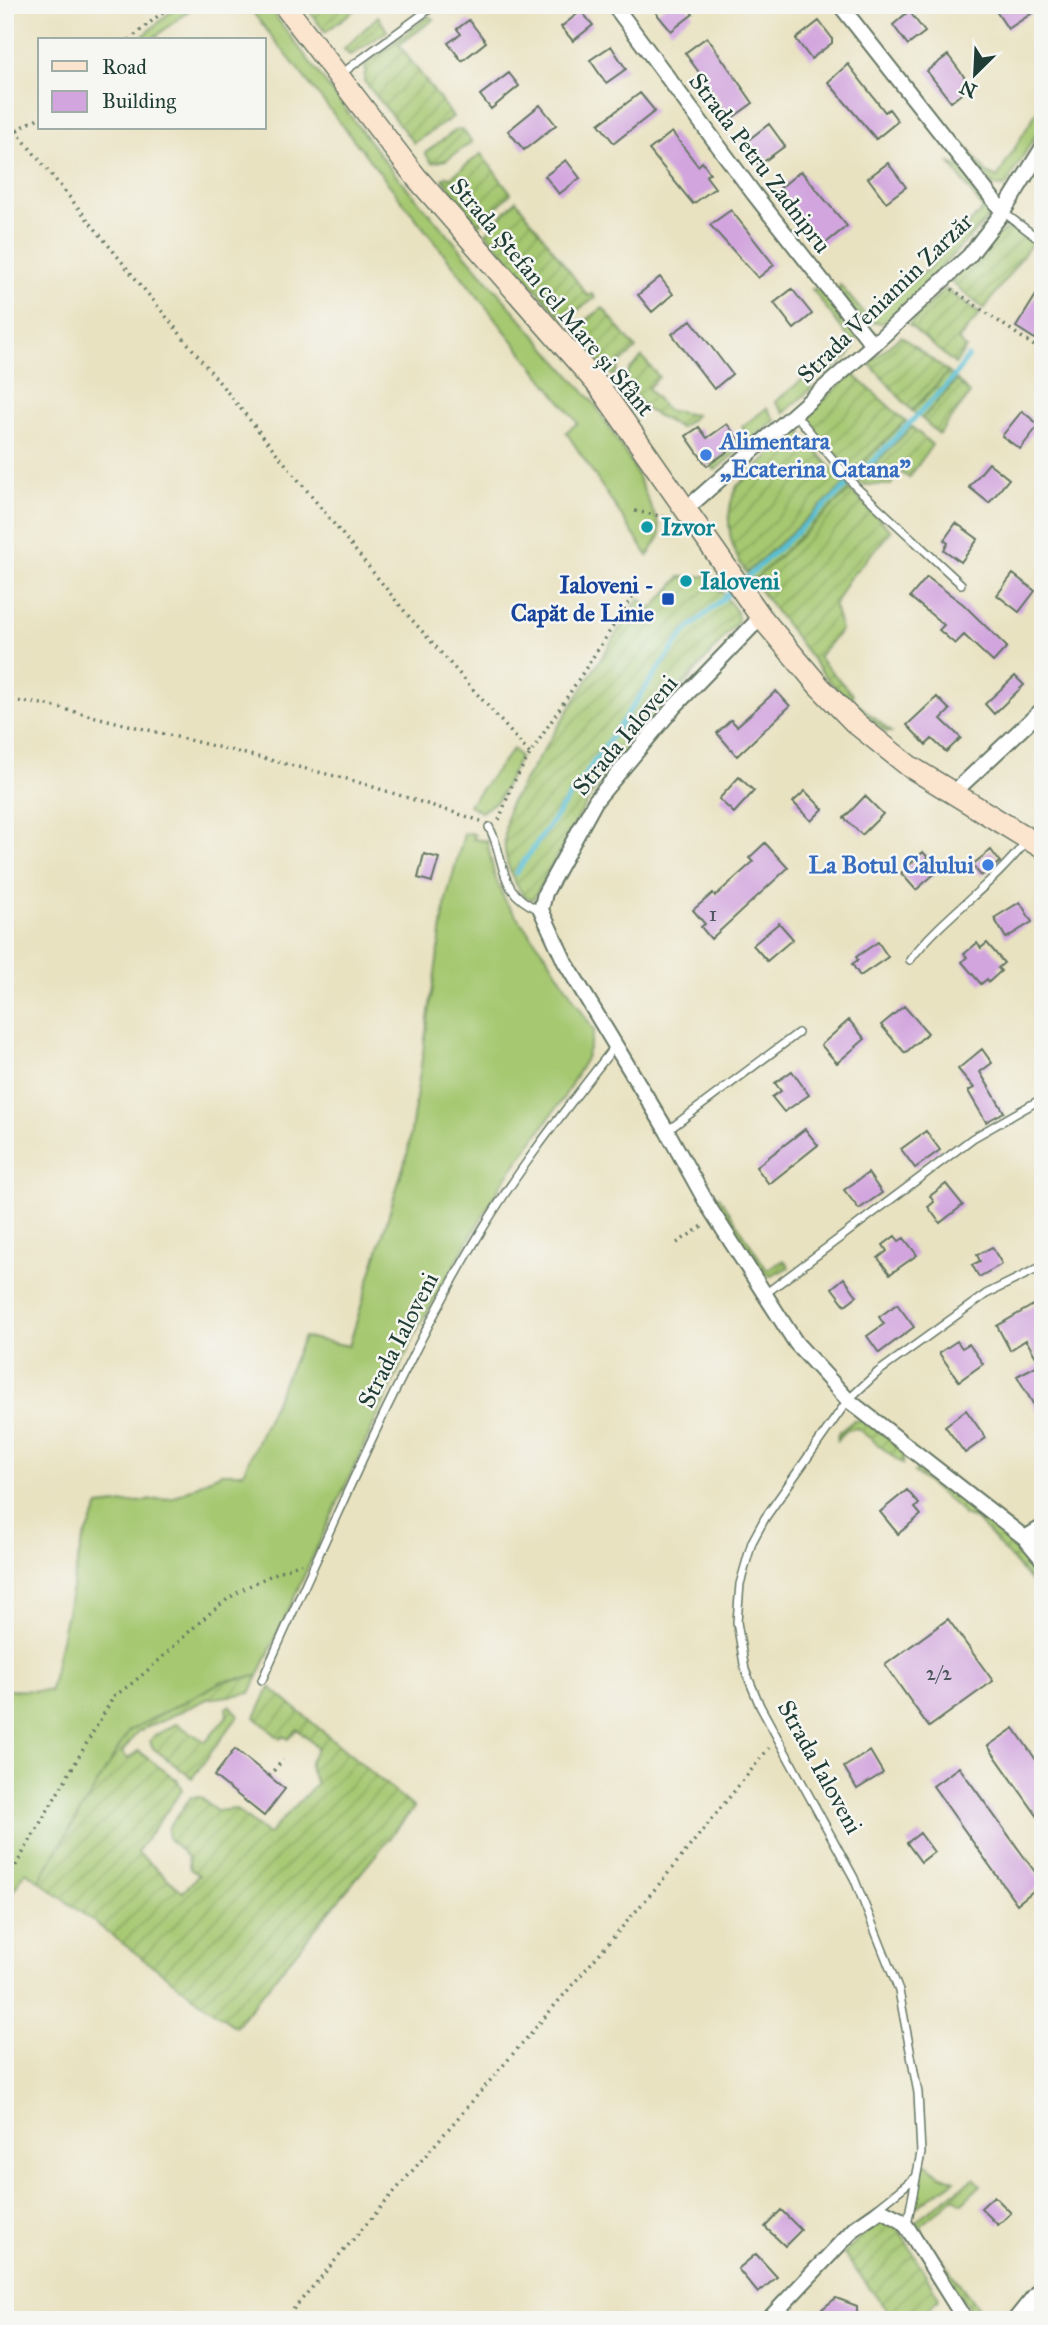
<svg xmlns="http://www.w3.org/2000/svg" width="1048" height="2325" font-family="'IM FELL Great Primer',serif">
  <defs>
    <pattern id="wetland-marsh" width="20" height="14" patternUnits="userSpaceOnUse" patternTransform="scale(1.75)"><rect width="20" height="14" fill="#a6c871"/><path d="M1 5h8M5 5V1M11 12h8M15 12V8" fill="none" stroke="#87a45e"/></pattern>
    <pattern id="garden-furrows" width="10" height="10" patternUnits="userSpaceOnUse" patternTransform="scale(1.75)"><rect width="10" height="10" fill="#a6c871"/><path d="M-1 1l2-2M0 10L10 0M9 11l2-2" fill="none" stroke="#87a45e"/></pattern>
  </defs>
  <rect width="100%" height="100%" fill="#f6f6f2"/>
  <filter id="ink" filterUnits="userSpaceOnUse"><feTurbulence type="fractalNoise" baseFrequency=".0143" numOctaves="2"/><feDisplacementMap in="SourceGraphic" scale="14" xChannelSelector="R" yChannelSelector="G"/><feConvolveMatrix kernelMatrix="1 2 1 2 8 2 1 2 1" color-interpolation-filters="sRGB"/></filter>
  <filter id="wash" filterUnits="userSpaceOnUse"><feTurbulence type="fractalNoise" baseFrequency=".00686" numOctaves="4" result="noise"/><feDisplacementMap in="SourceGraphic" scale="28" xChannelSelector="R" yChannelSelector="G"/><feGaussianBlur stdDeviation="1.57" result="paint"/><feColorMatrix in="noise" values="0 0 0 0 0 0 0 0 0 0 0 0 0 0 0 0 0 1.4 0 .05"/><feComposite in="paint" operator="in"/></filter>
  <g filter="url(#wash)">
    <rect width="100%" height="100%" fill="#e9e2c1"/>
    <!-- grass -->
    <path fill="#a6c871" stroke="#628252" stroke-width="2" d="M178 5H196L151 40H139Z
      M247 5H267L389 167 594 403 632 464 659 525 660 536 648 556 566 432 578 423Z
      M1043 101V122L1005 187 994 186 966 154 968 149 987 173 997 178Z
      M950 163C969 169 982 192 989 210L987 219 903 307 883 323 864 322 838 291 840 285 866 316 928 269 983 209Z
      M812 289H823L855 334C859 353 838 364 825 376L816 369 851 341Z
      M807 376 812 388 784 413 775 402Z
      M767 408 775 420 715 470 710 464 748 436 742 427Z
      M513 749 520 757 498 800 481 812 469 805Z
      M471 833 475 835 473 839 487 841 494 874 505 901 547 956 594 1031 586 1058 564 1097 500 1186 418 1328 258 1676 223 1681 129 1732 39 1881 26 1871 5 1903V1690L50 1691 81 1546 99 1506 173 1498 221 1473H243L304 1337 349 1346 408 1151 446 900 464 834Z
      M924 2162 939 2174 955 2180 916 2207Z"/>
    <!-- wetland -->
    <path fill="url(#wetland-marsh)" stroke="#628252" stroke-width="2" d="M948 372 957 380 922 419 912 411Z
      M905 421 912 427 858 480 852 473Z
      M845 484 850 490 753 581 746 573Z"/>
    <!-- garden -->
    <path fill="url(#garden-furrows)" stroke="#628252" stroke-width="2" d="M305 5H361L325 32Z
      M378 16 387 31 350 56 344 49Z
      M429 16 434 19 399 45 453 117 414 143 364 81 366 64Z
      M462 129 472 142 446 160 432 163 425 153 456 130Z
      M481 154 511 193 479 225 443 179 447 176 451 177Z
      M516 200 588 296 592 294 595 298 564 320 486 233Z
      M1011 227 1032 243 984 309 951 282 993 238Z
      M945 289 980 314 958 340 966 348 955 364 909 325Z
      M603 308 636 349 620 363 614 377 573 334V329Z
      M901 336 948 372 912 411 869 363Z
      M642 357 659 377 648 388 666 410 696 415 680 428 647 410 624 381 630 369Z
      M853 374 905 421 852 473 810 426 808 413Z
      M957 380 970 394 939 434 922 419Z
      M912 427 932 445 909 478 899 471 891 485H863L858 480Z
      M798 429 845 484 746 573C728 545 723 516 737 486Z
      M850 490 891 531 847 581 834 606 841 630 818 657 853 695 851 698 891 732H885L828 680 753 581Z
      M710 576 737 612 738 621 591 795 533 899 524 896C501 866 502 840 509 805L639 598 652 609 680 577Z
      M719 1196 767 1270 784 1260 789 1267 772 1276 760 1273 713 1200Z
      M865 1420 904 1450 903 1464 857 1428 847 1430 837 1440 838 1433 853 1421Z
      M926 1466 1021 1547 1043 1572V1595L977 1520 963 1515 961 1510 914 1472Z
      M258 1676 250 1693 207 1699 137 1732 122 1753 128 1759 138 1751 178 1781 182 1790 137 1852 183 1892 199 1875 190 1869 188 1857 168 1838V1828L191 1797H200L217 1811 235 1809 268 1835 317 1783C307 1767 307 1763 318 1748L297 1729 288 1739 283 1736 280 1739 255 1717 270 1687 414 1808 235 2027 39 1881 129 1731 223 1681Z
      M230 1705 239 1715 192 1778 153 1748 150 1741 154 1736 176 1724 206 1742 227 1716 226 1708Z
      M974 2178 981 2185 962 2203 954 2198 922 2224V2234L987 2320H977L916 2233 917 2221 923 2215Z
      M880 2218 896 2224 938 2296V2300L916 2320H894L844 2254Z"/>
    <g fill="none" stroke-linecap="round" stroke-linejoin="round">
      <!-- stream -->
      <path stroke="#58bfd6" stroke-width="5" d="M742 582 858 476 950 382 968 357
        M516 873 684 633 735 588"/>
    </g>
    <g id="blocks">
      <!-- building -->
      <path fill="#d2a5de" d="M666 5H685L693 14 671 31 656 13Z
        M992 5H1043V6L1008 29Z
        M581 11 593 25 573 41 561 27Z
        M909 11 925 32 908 45 893 25Z
        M469 20 486 42 462 61 448 43 461 34 457 29Z
        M819 21 832 38V43L811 59 796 39Z
        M707 37 753 103 732 118 685 53Z
        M611 46 626 69 606 83 590 60Z
        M948 55 971 86 951 102 927 71Z
        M848 64 885 112 889 109 898 121 876 139 828 82Z
        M509 73 519 86 491 109 480 95Z
        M640 93 655 111 614 143 599 124Z
        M540 105 556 125 524 150 508 131Z
        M769 124 785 146 759 165 743 144Z
        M672 132 698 166 702 162 710 173 706 176 715 188 693 204 649 150Z
        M566 160 580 178 559 194 545 176Z
        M888 163 906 187 886 202 868 178Z
        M801 171 847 226 822 246 780 188Z
        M731 210 774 265 758 278 710 225Z
        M660 277 673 294 652 312 638 295Z
        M1043 284V326L1035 339 1016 327Z
        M792 289 812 314 794 329 774 303Z
        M691 320 732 374 714 389 672 334Z
        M1022 411 1039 425 1020 449 1002 436Z
        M727 424 741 442 707 466 686 436 699 427 707 438Z
        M989 463 1009 479 989 503 969 487Z
        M956 523 978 539 961 562 944 550 948 543 944 540Z
        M1013 574 1035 591 1019 612 997 595Z
        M927 577 963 604 1007 647 993 662 964 635 955 644 939 630 944 625 910 597Z
        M1015 676 1024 685 994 714 985 704Z
        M776 691 790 706 737 756 717 733 731 720 737 726Z
        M937 697 950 710 941 719 961 738 946 752 932 739 926 745 907 725Z
        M739 777 754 791 734 813 719 799Z
        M805 791 823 809 811 821 793 802Z
        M865 796 883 814 862 835 844 818Z
        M765 843 788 868 711 939 701 927 705 924 693 910 713 893 715 896 753 862 749 858Z
        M991 850 1000 862 981 876 972 865Z
        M923 852 939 870 916 890 901 873Z
        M424 854 439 858 432 882 418 878Z
        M1020 902 1032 922 1006 938 994 918Z
        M779 923 793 939 767 961 753 945Z
        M878 942 888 957 860 976 852 964 858 960 856 957Z
        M977 943 981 948 987 943 1004 963 998 968 1001 971 989 982 987 979 981 984 962 962 967 957 964 954Z
        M904 1006 928 1033 905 1053 881 1025Z
        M849 1020 865 1039 837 1063 821 1045Z
        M982 1049 992 1063 980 1072 1004 1112 986 1122 968 1091 974 1088 958 1069Z
        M792 1071 809 1095 784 1112 772 1097 781 1091 775 1083Z
        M805 1129 818 1145 769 1184 756 1167Z
        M926 1131 940 1150 915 1168 901 1149Z
        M868 1173 882 1193 859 1209 844 1190Z
        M946 1184 963 1205 940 1223 928 1207 934 1202 930 1196Z
        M895 1236 899 1241 904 1238 917 1255 890 1274 878 1258 887 1251 883 1245Z
        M992 1247 1002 1264 979 1277 972 1265 980 1261 977 1255Z
        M844 1278 857 1296 845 1305 832 1288Z
        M897 1304 914 1327 879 1353 867 1336 884 1324 879 1317Z
        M1035 1304 1043 1317V1421L1017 1376 1040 1364 1026 1340 1010 1350 997 1326Z
        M957 1341 962 1348 969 1344 983 1364 959 1381 939 1353Z
        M966 1410 986 1438 965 1453 945 1426Z
        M907 1490 919 1504 915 1508 921 1515 898 1534 880 1512Z
        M948 1619 993 1681 929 1727 885 1665Z
        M1014 1728 1043 1770V1824L988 1746Z
        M235 1749 285 1789 264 1816 214 1776Z
        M870 1751 883 1773 857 1789 844 1767Z
        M959 1767 1043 1883 1017 1904 933 1786Z
        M920 1833 934 1852 921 1862 907 1843Z
        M994 2196 1011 2213 998 2225 981 2208Z
        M781 2210 801 2230 785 2246 765 2227Z
        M756 2254 777 2277 758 2293 738 2269Z
        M836 2298 857 2306V2320H831L822 2309Z"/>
    </g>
  </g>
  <g filter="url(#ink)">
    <use href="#blocks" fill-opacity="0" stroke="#667765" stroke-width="2"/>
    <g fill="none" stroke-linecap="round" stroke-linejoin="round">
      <defs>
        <path id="service" d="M341 74 435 5
          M1003 212 1043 242
          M795 414 856 487 961 584
          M489 827C507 859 495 892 540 910
          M910 960C944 915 994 885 1027 840
          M667 1131 798 1033
          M765 1294 973 1138 1043 1098
          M262 1680C329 1534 392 1383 473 1245 514 1174 565 1110 615 1046
          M876 2209 916 2177
          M907 2225 921 2153 918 2093 899 1991 854 1878 760 1706 745 1670 737 1622 740 1584 752 1542 765 1518 848 1400 878 1372 986 1294 1043 1266"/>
        <path id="minor" d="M614 5 754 194 873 345
          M840 5 1003 212
          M686 509 873 345 969 256 1003 212 1043 147
          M761 617 674 707 596 800 545 893 541 910 565 962 667 1131 709 1207 796 1343 848 1400 1025 1538 1043 1560
          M952 794 1043 709
          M1025 1538 1043 1527
          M768 2320 855 2228 881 2210 899 2219 907 2227 965 2320"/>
        <path id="tertiary" d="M1018 2320 1043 2289"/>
        <path id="secondary" d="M284 5 416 177 599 386 761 617 819 686 854 722 909 766 1043 848"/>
      </defs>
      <!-- service casing -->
      <use href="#service" stroke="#667765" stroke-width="10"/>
      <!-- minor casing -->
      <use href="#minor" stroke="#667765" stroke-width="18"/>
      <!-- tertiary casing -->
      <use href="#tertiary" stroke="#667765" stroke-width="23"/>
      <!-- secondary casing -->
      <use href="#secondary" stroke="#667765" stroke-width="24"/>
      <!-- path -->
      <path stroke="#667765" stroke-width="3.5" stroke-dasharray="2 5" stroke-linecap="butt" d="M129 40 171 5
        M16 131 406 613 530 754
        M5 137 40 117
        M952 289 1043 352
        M635 511 670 518
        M5 700 43 704 351 780 481 821
        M499 820 512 785 530 754 634 594
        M677 1243 704 1225
        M269 1776 283 1760
        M5 1884 114 1696C154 1670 183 1634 220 1605 243 1586 274 1574 301 1563
        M284 2320 661 1882 769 1748"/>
      <!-- service -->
      <use href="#service" stroke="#fff" stroke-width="7"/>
      <!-- minor -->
      <use href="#minor" stroke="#fff" stroke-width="14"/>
      <!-- tertiary -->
      <use href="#tertiary" stroke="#fff" stroke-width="19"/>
      <!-- secondary -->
      <use href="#secondary" stroke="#fce5cf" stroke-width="21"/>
    </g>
  </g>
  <!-- markers -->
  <g fill="#3f7fe0" stroke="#f6f6f2" stroke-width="2.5">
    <circle cx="706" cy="455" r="7"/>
    <circle cx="988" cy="865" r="7"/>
  </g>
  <g fill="#0f9aa8" stroke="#f6f6f2" stroke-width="2.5">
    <circle cx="647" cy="527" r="7"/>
    <circle cx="686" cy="581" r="7"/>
  </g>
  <rect fill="#1a4fb4" stroke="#f6f6f2" stroke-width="2.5" x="661" y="592" width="14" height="14" rx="3.5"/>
  <g text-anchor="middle" stroke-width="5" stroke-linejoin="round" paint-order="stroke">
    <!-- number labels -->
    <g font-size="21" fill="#4c575e">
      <text x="713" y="921">1</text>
      <text x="939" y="1680">2/2</text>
    </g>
    <!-- street labels -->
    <g font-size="24" fill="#1f3d34" stroke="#f6f6f2">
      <text transform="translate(760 163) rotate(53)" y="8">Strada Petru Zadnipru</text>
      <text transform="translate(552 297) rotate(50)" y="8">Strada Ștefan cel Mare și Sfânt</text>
      <text transform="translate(885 298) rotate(-44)" y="8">Strada Veniamin Zarzăr</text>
      <text transform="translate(625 735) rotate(-50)" y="8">Strada Ialoveni</text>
      <text transform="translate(398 1340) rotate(-63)" y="8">Strada Ialoveni</text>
      <text transform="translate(820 1767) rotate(61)" y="8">Strada Ialoveni</text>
    </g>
    <!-- shop labels -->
    <g font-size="24" font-weight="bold" fill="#366cbe" stroke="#f6f6f2" text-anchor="start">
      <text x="720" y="449">Alimentara<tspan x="720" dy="28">„Ecaterina Catana”</tspan></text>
      <text x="974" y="873" text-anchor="end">La Botul Calului</text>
    </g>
    <!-- culture labels -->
    <g font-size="24" font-weight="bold" fill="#0d838f" stroke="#f6f6f2" text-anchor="start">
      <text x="661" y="535">Izvor</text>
      <text x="700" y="589">Ialoveni</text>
    </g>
    <!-- transit labels -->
    <g font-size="24" font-weight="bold" fill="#164399" stroke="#f6f6f2" text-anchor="end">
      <text x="654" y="593">Ialoveni -<tspan x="654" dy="28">Capăt de Linie</tspan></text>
    </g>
  </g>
  <!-- margin -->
  <rect width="1048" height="2325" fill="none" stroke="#f6f6f2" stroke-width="28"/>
  <!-- legend -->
  <rect x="38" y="38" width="228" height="91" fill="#f6f6f2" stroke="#a0aca6" stroke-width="2"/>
  <rect x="52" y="61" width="35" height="10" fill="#fce5cf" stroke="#a0aca6" stroke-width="2"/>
  <text x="102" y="74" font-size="21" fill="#1f3d34">Road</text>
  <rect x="52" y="91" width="35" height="21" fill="#d2a5de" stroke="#a0aca6" stroke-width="2"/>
  <text x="102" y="108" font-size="21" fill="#1f3d34">Building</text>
  <!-- north arrow -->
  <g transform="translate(975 74) rotate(204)" stroke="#f6f6f2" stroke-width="5" paint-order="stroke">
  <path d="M0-5L12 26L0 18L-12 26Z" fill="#1f3d34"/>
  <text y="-10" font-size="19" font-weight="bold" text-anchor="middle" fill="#1f3d34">N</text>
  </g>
</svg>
